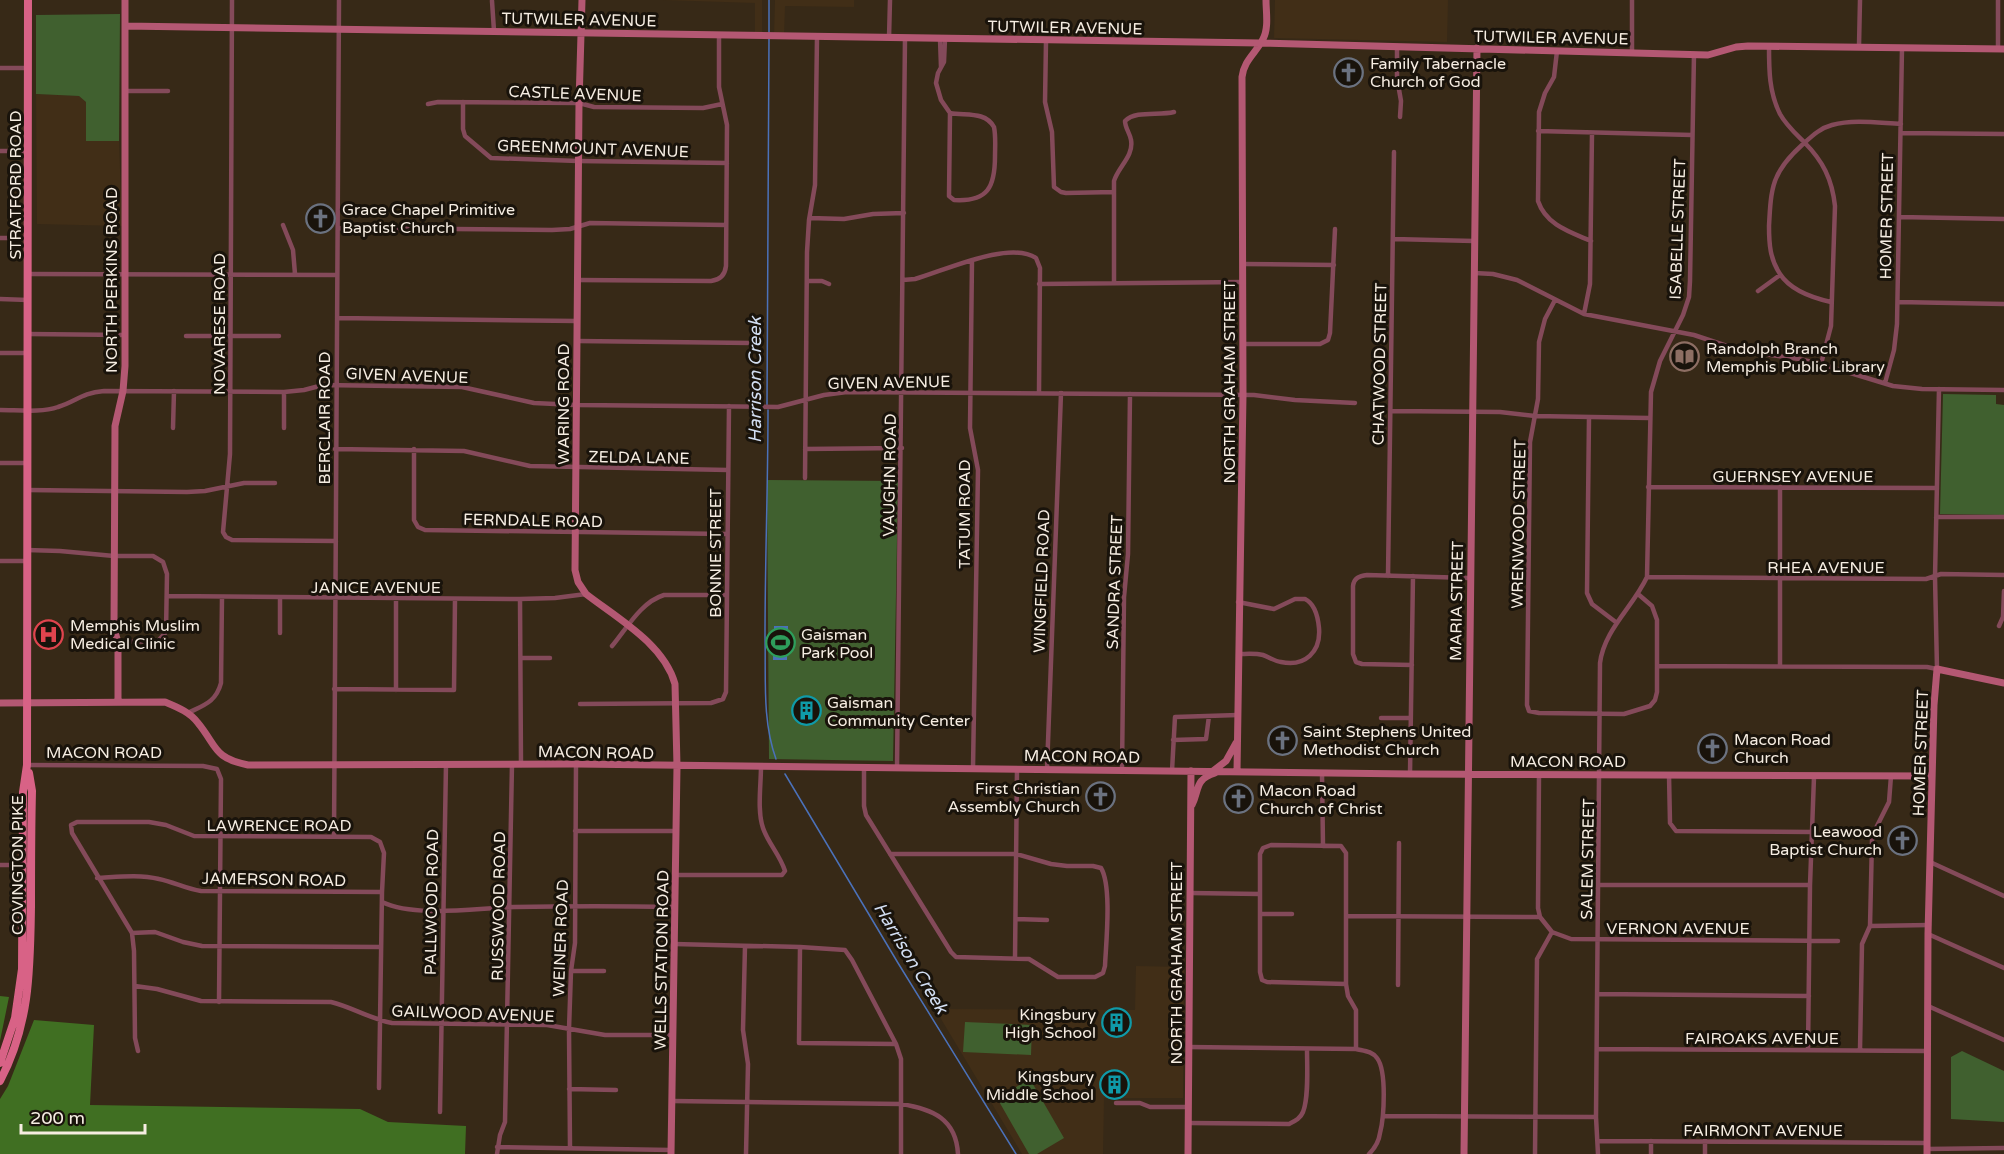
<svg xmlns="http://www.w3.org/2000/svg" width="2004" height="1154" font-family="'Varela Round',sans-serif">
  <rect width="100%" height="100%" fill="#372917"/>
  <!-- built -->
  <path fill="#412e17" d="M663 0H762V35H755V3Z
    M775 0H854V7L785 6 784 36 774 35Z
    M1275 0H1448L1447 42 1274 38Z
    M36 94 79 96 86 102V141H119L122 226 37 224Z
    M1136 966 1184 967 1183 1098H1104L1103 1154H1022L941 1019 938 1009 1135 1010Z"/>
  <!-- green -->
  <path fill="#40602f" d="M120 14 119 141H86V102L79 96 36 94V15Z
    M1943 394 1996 395V404L2004 405V515L1940 514Z
    M767 480 898 481 893 761 769 759Z
    M965 1022 1032 1025 1031 1055 963 1052Z
    M1962 1051 2004 1071V1122L1951 1119V1057Z
    M1030 1079 1064 1138 1037 1154H1029L997 1098Z"/>
  <!-- forest -->
  <path fill="#406f22" d="M0 996 9 997 0 1041Z
    M34 1020 94 1025 90 1105 360 1109 388 1122 466 1126 465 1154H0V1099L8 1086Z"/>
  <!-- water -->
  <path fill="#4b71b9" d="M774 626H788L787 660H773Z"/>
  <g fill="none" stroke-linecap="round" stroke-linejoin="round">
    <!-- stream -->
    <path stroke="#4b71b9" stroke-width="1.5" d="M769 33V0
      M767 405 769 38
      M768 410C768 485 765 560 765 636 766 676 762 721 776 759
      M785 774 898 963 1016 1154"/>
    <!-- street -->
    <path stroke="#844a5a" stroke-width="4.5" d="M232 0 230 454 223 532 226 537 232 540 336 541
      M1632 0V52
      M492 1 494 31
      M889 38 890 0
      M940 39 941 67
      M945 39 944 62 938 73 936 83 941 100 950 113 949 196 954 200C988 202 995 187 995 156 995 147 996 137 994 127 985 111 966 116 950 113
      M1046 41 1045 102 1052 132 1054 187 1061 192 1066 193 1114 192
      M1769 46C1769 70 1769 92 1780 114 1786 125 1795 133 1804 142 1823 161 1832 179 1835 206L1831 326 1821 364
      M1859 46 1860 0
      M1397 47V78L1401 101 1400 117
      M1998 49V0
      M1557 51 1554 77 1545 93 1539 112 1538 201C1546 225 1570 232 1591 241
      M0 68H28
      M125 91H168
      M463 102V129L465 136 491 158 578 161 727 163
      M428 104 438 102 579 103 594 107 703 108 722 104
      M1538 131 1692 135
      M1901 133 2004 134
      M0 151H28
      M1899 217 2004 219
      M810 218 844 219 873 214 904 213
      M283 225 293 250 295 274
      M338 228 552 230 570 229 590 223 726 225
      M0 238H28
      M1393 239 1474 241
      M972 260 970 428 978 470 973 768
      M1243 264 1334 265
      M1474 273 1493 274 1517 280 1584 314 1694 335 1742 351 1799 359 1821 364 1893 386 1922 389 2004 390
      M28 274 337 275
      M578 280 711 281C720 280 725 275 726 266L727 125 719 87V35
      M903 280 915 279C944 271 1009 240 1036 258L1040 268 1039 393
      M807 281H822L829 284
      M1114 283V181C1118 167 1134 156 1131 140 1130 133 1125 128 1125 121 1136 110 1159 116 1174 112
      M1039 284 1243 282
      M1758 291 1780 275
      M0 299 28 300
      M1555 300 1545 319 1539 342 1538 399 1530 442 1527 705 1529 711 1539 713 1624 714 1650 706 1655 700 1657 692V620L1652 606 1638 594
      M1831 302C1813 298 1791 291 1780 274 1770 259 1769 244 1769 226 1771 187 1772 172 1802 145 1811 137 1820 128 1832 125 1854 119 1879 123 1901 124
      M1898 302 2004 304
      M1584 314 1590 284 1592 133
      M337 318 577 321
      M28 334 125 335
      M186 336H279
      M577 341 751 343
      M1243 344H1320L1328 340 1330 333 1335 229
      M0 353H28
      M1885 383 1894 350 1897 324 1902 48
      M0 410C18 410 41 413 58 407 77 401 81 393 104 391L284 392 304 390 323 385 462 387 534 403 576 405 778 407 824 395 847 392 1254 395 1295 400 1355 403
      M1391 411 1500 412 1535 416 1649 418
      M1589 417 1587 593 1592 604 1617 623
      M173 428 174 391
      M284 428V392
      M335 449 464 451 530 466 728 470
      M414 449V520L418 527 425 530 727 534
      M805 449 902 448
      M0 463H28
      M805 478 807 252 809 220 815 185 817 37
      M1648 487 1937 488
      M28 490 187 492 205 491 244 483H275
      M1936 517H2004
      M27 550 60 551 114 556H153L163 562 167 574 166 632 158 641 118 642
      M0 561H27
      M1388 576 1394 152
      M1647 577 1926 579 1941 574 2004 575
      M167 596 520 599 555 598 586 594
      M280 598V633
      M396 599V690
      M520 599 521 765
      M1238 602 1274 609 1295 599H1305C1315 604 1318 617 1319 628 1321 652 1305 667 1281 662 1274 661 1269 657 1263 655 1255 653 1246 654 1239 654
      M1999 626 2003 617 2004 591
      M612 646C627 628 641 602 664 595H727
      M521 658H550
      M1412 665 1362 664 1356 662 1353 654V586C1354 578 1359 576 1367 575L1469 578
      M1657 666 1927 667 1937 669 1935 577 1939 389
      M1780 666V487
      M334 689 454 690 455 599
      M580 704 711 703 723 699 726 692 729 406
      M188 713C204 705 216 702 221 683L222 597
      M1381 718H1411
      M1173 740 1206 739 1209 716
      M27 765 203 766 217 769 221 779 219 1002
      M864 767V806L866 815 951 952 956 957 1029 959 1058 977H1095L1103 973 1105 966C1106 943 1112 886 1101 868L1093 866H1067L1051 864 1016 854H890
      M897 768 905 38
      M1047 769 1061 393
      M1122 770 1124 597 1128 554 1130 394
      M1172 771 1175 717 1238 715
      M1322 773 1323 846
      M1410 774 1413 576
      M1539 774 1538 908 1540 917
      M1669 775 1670 823 1676 831 1813 832
      M575 831H676
      M334 837 339 0
      M1930 862 2004 896
      M0 865H31
      M675 875H782L785 871C780 855 768 843 763 828 757 810 761 786 761 766
      M97 878C117 877 139 874 159 879 174 882 186 889 201 891L382 892
      M1598 885H1810
      M1190 893 1260 894
      M382 902C416 918 476 908 514 907 568 906 621 906 675 907
      M1261 914H1292
      M1347 916 1540 917 1552 932 1571 939 1838 941
      M1016 919 1047 920
      M1870 926 1929 925
      M132 933 155 932 183 942 202 946 381 947
      M1928 934 2004 968
      M674 944 800 947 845 950 852 960 896 1044 901 1059V1154
      M745 946 743 1030 748 1064 746 1154
      M800 947 799 1043 896 1044
      M1015 958 1017 769
      M571 971H604
      M1346 984 1267 982 1262 980 1260 972V854L1263 848 1271 845 1341 846 1346 853V984L1348 996 1356 1010V1049
      M1398 985 1399 843
      M135 986 157 989 201 1001 331 1002C352 1007 370 1019 392 1023L547 1025 605 1035H673
      M1598 994 1809 996
      M1928 1006 2004 1040
      M1188 1047 1356 1049C1365 1051 1372 1051 1377 1058 1387 1071 1384 1118 1380 1133 1379 1141 1374 1149 1369 1154
      M1597 1049 1927 1051
      M1808 1050 1810 885 1814 777
      M1860 1050 1862 944 1870 926 1872 840 1875 830 1889 802 1891 776
      M138 1051 135 1038 134 951 132 933 72 833 71 825 77 822H149L166 825 194 836 371 837 380 842 384 853 382 892 379 1088
      M569 1089 616 1090
      M672 1101 901 1104C933 1109 956 1119 958 1154
      M1116 1103H1140L1150 1107H1188
      M440 1112 446 764
      M1383 1116 1596 1117
      M1188 1123 1289 1124C1295 1121 1300 1119 1303 1112 1309 1097 1307 1066 1307 1049
      M1598 1141 1927 1143
      M497 1147 671 1150
      M570 1148 569 1029 571 971 575 943 576 764
      M1927 1149 2004 1148
      M497 1154 500 1135 505 1122 512 764
      M1535 1154 1537 959 1552 932
      M1598 1154 1596 1117 1600 663C1604 630 1633 607 1647 577L1651 392 1660 361 1683 315 1689 297 1690 281 1694 54
      M1651 1154V1141
      M1705 1154V1141"/>
    <!-- secondary -->
    <path stroke="#b45873" stroke-width="7" d="M582 0 579 103 575 570 578 582 586 594C617 618 664 644 675 684L677 766 671 1154
      M125 26 1260 43 1708 55 1736 47 1748 46 2004 49
      M118 702V642L114 629 115 426 123 391 125 366V0
      M0 703 165 702C177 707 190 712 198 723 217 746 213 758 248 765L576 764 1410 774 1932 776
      M1213 771 1226 761 1236 743
      M1237 772 1243 395 1242 77C1244 60 1256 53 1263 39 1269 28 1266 12 1266 0
      M1192 805C1200 789 1194 780 1215 773
      M1188 1154 1191 771
      M1464 1154 1477 48
      M1927 1154 1928 934 1934 705 1937 669 2004 683"/>
    <!-- primary -->
    <path stroke="#d86286" stroke-width="8" d="M0 1063 15 1018 22 969 23 792 27 765 28 0
      M0 1081C30 1024 30 970 31 907 31 868 31 830 32 791L29 773"/>
  </g>
  <!-- icons -->
  <defs>
    <symbol id="church-ring" viewBox="-11 -11 22 22"><circle r="9.5" fill="#19130b" stroke="#6b7280" stroke-width="1.5"/><path d="M-1.2-6h2.4v3.5h3.3v2.4h-3.3V6h-2.4V-.1h-3.3v-2.4h3.3Z" fill="#6b7280"/></symbol>
    <symbol id="library-ring" viewBox="-11 -11 22 22"><circle r="9.5" fill="#19130b" stroke="#8d6e63" stroke-width="1.5"/><path d="M-6-4Q-3-5.5-.7-3.5V5Q-3 3-6 4ZM6-4Q3-5.5 .7-3.5V5Q3 3 6 4Z" fill="#8d6e63"/></symbol>
    <symbol id="hospital-ring" viewBox="-11 -11 22 22"><circle r="9.5" fill="#19130b" stroke="#e0444e" stroke-width="1.5"/><path d="M-5-5h3v3.5h4V-5h3V5h-3V1.5h-4V5h-3Z" fill="#e0444e"/></symbol>
    <symbol id="stadium-ring" viewBox="-11 -11 22 22"><circle r="9.5" fill="#19130b" stroke="#2e9e5b" stroke-width="1.5"/><path d="M0-5a6.5 5 0 1 0 0 10a6.5 5 0 1 0 0-10ZM-3.5-1.8h7v3.6h-7Z" fill="#2e9e5b"/></symbol>
    <symbol id="building-ring" viewBox="-11 -11 22 22"><circle r="9.5" fill="#19130b" stroke="#0f9aa8" stroke-width="1.5"/><path d="M-4-6H4V6H1V3H-1V6H-4ZM-2.5-4.3h1.7v1.8h-1.7ZM.8-4.3h1.7v1.8H.8ZM-2.5-1h1.7V.8h-1.7ZM.8-1h1.7V.8H.8Z" fill="#0f9aa8"/></symbol>
  </defs>
  <g fill-rule="evenodd">
    <use href="#church-ring" x="1332" y="56" width="33" height="33"/>
    <use href="#church-ring" x="304" y="202" width="33" height="33"/>
    <use href="#library-ring" x="1668" y="340" width="33" height="33"/>
    <use href="#hospital-ring" x="32" y="618" width="33" height="33"/>
    <use href="#stadium-ring" x="764" y="626" width="33" height="33"/>
    <use href="#building-ring" x="790" y="694" width="33" height="33"/>
    <use href="#church-ring" x="1266" y="724" width="33" height="33"/>
    <use href="#church-ring" x="1696" y="732" width="33" height="33"/>
    <use href="#church-ring" x="1084" y="780" width="33" height="33"/>
    <use href="#church-ring" x="1222" y="782" width="33" height="33"/>
    <use href="#church-ring" x="1886" y="824" width="33" height="33"/>
    <use href="#building-ring" x="1100" y="1006" width="33" height="33"/>
    <use href="#building-ring" x="1098" y="1068" width="33" height="33"/>
  </g>
  <g text-anchor="middle" stroke-width="6" stroke-linejoin="round" paint-order="stroke">
    <!-- street labels -->
    <g font-size="16" fill="#f6ede2" stroke="#19130b">
      <text transform="translate(579 19) rotate(1)" y="6">TUTWILER AVENUE</text>
      <text transform="translate(1065 27) rotate(1)" y="6">TUTWILER AVENUE</text>
      <text transform="translate(1551 37) rotate(1)" y="6">TUTWILER AVENUE</text>
      <text transform="translate(575 93) rotate(2)" y="6">CASTLE AVENUE</text>
      <text transform="translate(593 148) rotate(2)" y="6">GREENMOUNT AVENUE</text>
      <text transform="translate(15 185) rotate(-90)" y="6">STRATFORD ROAD</text>
      <text transform="translate(1886 216) rotate(-89)" y="6">HOMER STREET</text>
      <text transform="translate(1677 229) rotate(-88)" y="6">ISABELLE STREET</text>
      <text transform="translate(111 280) rotate(-90)" y="6">NORTH PERKINS ROAD</text>
      <text transform="translate(219 324) rotate(-90)" y="6">NOVARESE ROAD</text>
      <text transform="translate(1379 364) rotate(-89)" y="6">CHATWOOD STREET</text>
      <text transform="translate(407 375) rotate(2)" y="6">GIVEN AVENUE</text>
      <text transform="translate(889 382) rotate(-1)" y="6">GIVEN AVENUE</text>
      <text transform="translate(1229 382) rotate(-90)" y="6">NORTH GRAHAM STREET</text>
      <text transform="translate(563 404) rotate(-90)" y="6">WARING ROAD</text>
      <text transform="translate(324 418) rotate(-90)" y="6">BERCLAIR ROAD</text>
      <text transform="translate(639 457) rotate(1)" y="6">ZELDA LANE</text>
      <text transform="translate(889 475) rotate(-89)" y="6">VAUGHN ROAD</text>
      <text x="1793" y="482">GUERNSEY AVENUE</text>
      <text transform="translate(964 514) rotate(-90)" y="6">TATUM ROAD</text>
      <text transform="translate(533 520) rotate(1)" y="6">FERNDALE ROAD</text>
      <text transform="translate(1518 524) rotate(-89)" y="6">WRENWOOD STREET</text>
      <text transform="translate(715 553) rotate(-90)" y="6">BONNIE STREET</text>
      <text x="1826" y="573">RHEA AVENUE</text>
      <text transform="translate(1041 581) rotate(-88)" y="6">WINGFIELD ROAD</text>
      <text transform="translate(1114 582) rotate(-88)" y="6">SANDRA STREET</text>
      <text x="376" y="593">JANICE AVENUE</text>
      <text transform="translate(1456 601) rotate(-89)" y="6">MARIA STREET</text>
      <text x="104" y="758">MACON ROAD</text>
      <text transform="translate(596 752) rotate(1)" y="6">MACON ROAD</text>
      <text transform="translate(1920 753) rotate(-88)" y="6">HOMER STREET</text>
      <text transform="translate(1082 756) rotate(1)" y="6">MACON ROAD</text>
      <text x="1568" y="767">MACON ROAD</text>
      <text x="279" y="831">LAWRENCE ROAD</text>
      <text transform="translate(1587 859) rotate(-89)" y="6">SALEM STREET</text>
      <text transform="translate(17 865) rotate(-90)" y="6">COVINGTON PIKE</text>
      <text transform="translate(274 879) rotate(1)" y="6">JAMERSON ROAD</text>
      <text transform="translate(431 902) rotate(-89)" y="6">PALLWOOD ROAD</text>
      <text transform="translate(498 906) rotate(-89)" y="6">RUSSWOOD ROAD</text>
      <text x="1678" y="934">VERNON AVENUE</text>
      <text transform="translate(560 938) rotate(-88)" y="6">WEINER ROAD</text>
      <text transform="translate(661 960) rotate(-89)" y="6">WELLS STATION ROAD</text>
      <text transform="translate(1176 963) rotate(-90)" y="6">NORTH GRAHAM STREET</text>
      <text transform="translate(473 1013) rotate(2)" y="6">GAILWOOD AVENUE</text>
      <text x="1762" y="1044">FAIROAKS AVENUE</text>
      <text x="1763" y="1136">FAIRMONT AVENUE</text>
    </g>
    <!-- poi labels -->
    <g font-size="16" fill="#f6ede2" stroke="#19130b" text-anchor="start">
      <text x="1370" y="69">Family Tabernacle<tspan x="1370" dy="18">Church of God</tspan></text>
      <text x="342" y="215">Grace Chapel Primitive<tspan x="342" dy="18">Baptist Church</tspan></text>
      <text x="1706" y="354">Randolph Branch<tspan x="1706" dy="18">Memphis Public Library</tspan></text>
      <text x="70" y="631">Memphis Muslim<tspan x="70" dy="18">Medical Clinic</tspan></text>
      <text x="801" y="640">Gaisman<tspan x="801" dy="18">Park Pool</tspan></text>
      <text x="827" y="708">Gaisman<tspan x="827" dy="18">Community Center</tspan></text>
      <text x="1303" y="737">Saint Stephens United<tspan x="1303" dy="18">Methodist Church</tspan></text>
      <text x="1734" y="745">Macon Road<tspan x="1734" dy="18">Church</tspan></text>
      <text x="1080" y="794" text-anchor="end">First Christian<tspan x="1080" dy="18">Assembly Church</tspan></text>
      <text x="1259" y="796">Macon Road<tspan x="1259" dy="18">Church of Christ</tspan></text>
      <text x="1882" y="837" text-anchor="end">Leawood<tspan x="1882" dy="18">Baptist Church</tspan></text>
      <text x="1096" y="1020" text-anchor="end">Kingsbury<tspan x="1096" dy="18">High School</tspan></text>
      <text x="1094" y="1082" text-anchor="end">Kingsbury<tspan x="1094" dy="18">Middle School</tspan></text>
    </g>
    <!-- water labels -->
    <g font-size="18" font-style="italic" fill="#d2def2" stroke="#19130b">
      <text transform="translate(755 380) rotate(-90)" y="6">Harrison Creek</text>
      <text transform="translate(911 958) rotate(59)" y="6">Harrison Creek</text>
    </g>
  </g>
  <!-- scale -->
  <path d="M21 1124v9h124v-9" fill="none" stroke="#f6ede2" stroke-width="3"/>
  <text x="30" y="1124" font-size="18" fill="#f6ede2" stroke="#19130b" stroke-width="4.5" paint-order="stroke">200 m</text>
</svg>
